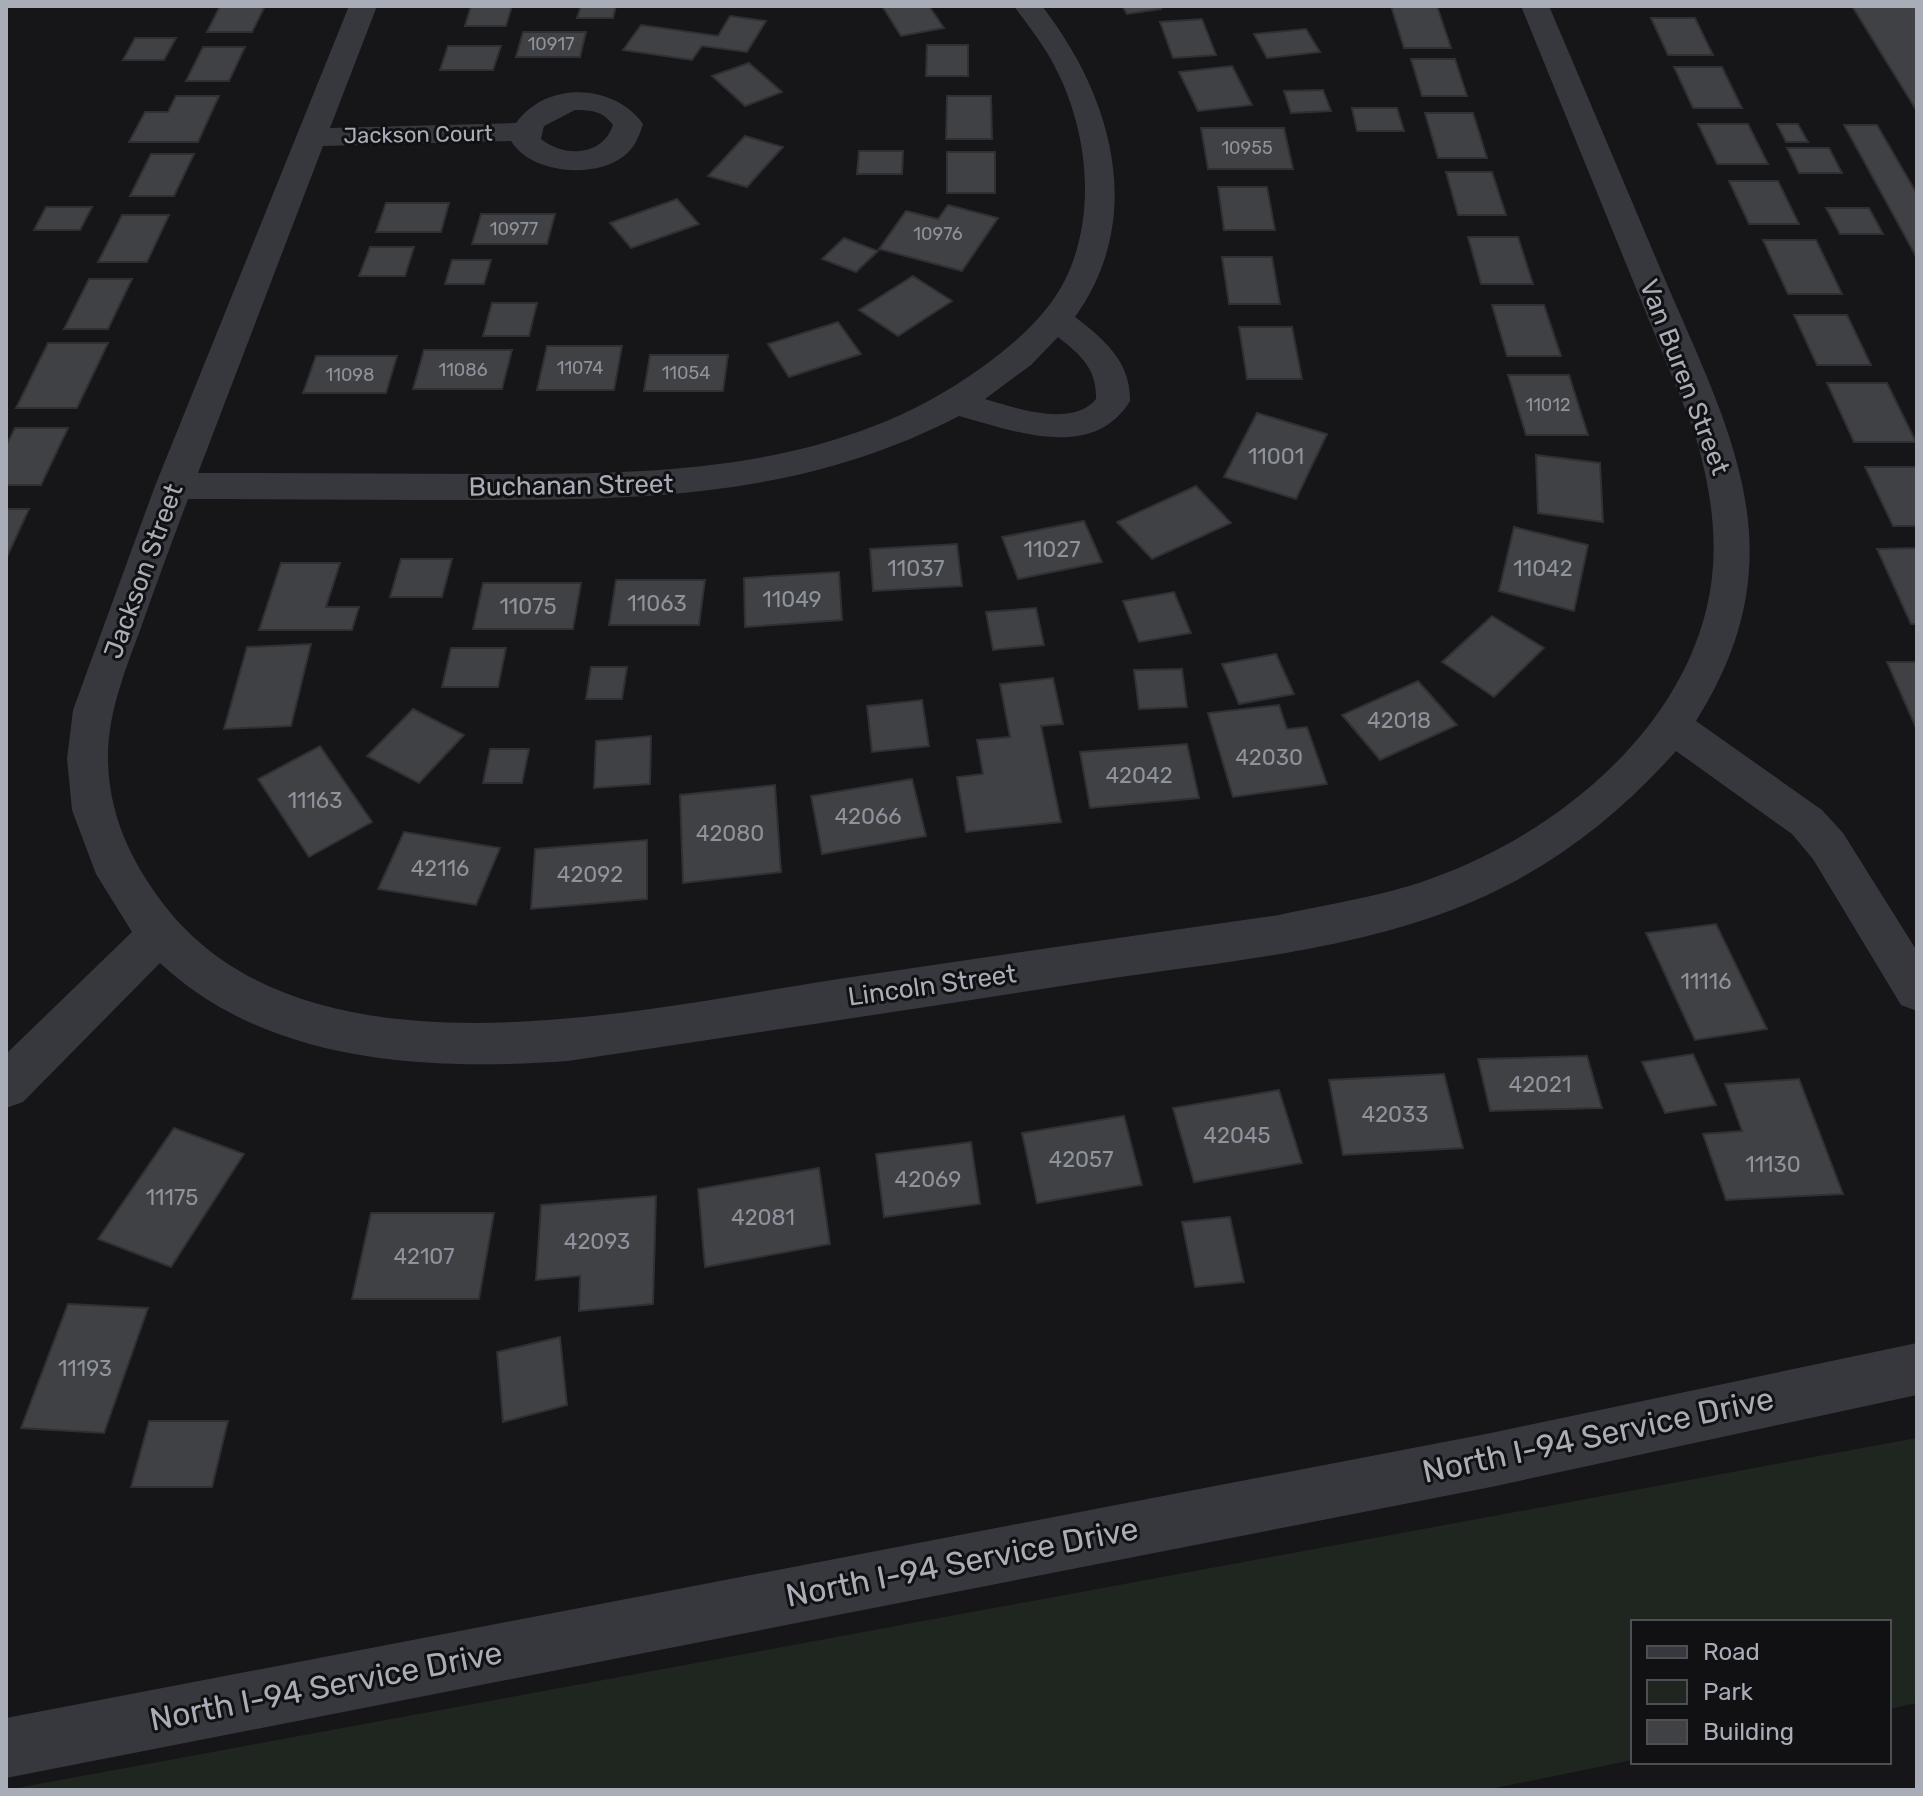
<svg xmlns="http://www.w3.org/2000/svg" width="1923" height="1796" font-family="Rubik,sans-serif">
  <rect width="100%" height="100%" fill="#161618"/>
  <!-- green -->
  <path fill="#1e261f" d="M1917 1438V1703L1889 1709V1622H1633V1760L1486 1790H6Z"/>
  <!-- building -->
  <path fill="#404145" stroke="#303034" stroke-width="2" d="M220 6H265L252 32H207Z
    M471 6H512L506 26H465Z
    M581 6H616L613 18H577Z
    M882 6H929L944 28 901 36Z
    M1122 6H1159L1161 9 1127 14Z
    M1391 6H1437L1451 48H1404Z
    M1852 6H1917V108H1915Z
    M730 16 766 21 747 52 702 46 692 60 623 50 641 25 718 36Z
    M1651 18H1695L1713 55H1668Z
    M1202 19 1216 55 1173 58 1160 22Z
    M1306 29 1320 52 1267 58 1254 34Z
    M523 32H586L580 57H516Z
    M135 38H176L164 60H123Z
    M927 45H968V76H926Z
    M448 46H501L493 70H440Z
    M203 47H245L229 81H186Z
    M1411 59H1455L1467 96H1422Z
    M749 63 782 92 745 106 712 76Z
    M1232 66 1252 105 1198 111 1179 72Z
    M1674 67H1722L1742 108H1693Z
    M1323 90 1331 111 1291 113 1284 91Z
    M176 96H219L198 142H129L145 112H168Z
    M947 96H991L992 139H946Z
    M1352 108H1397L1404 131H1357Z
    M1425 113H1473L1487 158H1438Z
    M1698 124H1748L1768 164H1717Z
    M1777 124H1798L1808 142H1786Z
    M1844 125H1877L1917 194V258Z
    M1201 128H1284L1293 169H1208Z
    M745 136 783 147 747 187 708 176Z
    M1787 148H1829L1842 173H1799Z
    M859 151H903L902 174H857Z
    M947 152H995V193H947Z
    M151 154H194L174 196H130Z
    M1446 172H1492L1506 215H1458Z
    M1729 181H1778L1799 224H1749Z
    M1218 187H1267L1275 230H1224Z
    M677 199 699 224 631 248 610 223Z
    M386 203H449L441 232H376Z
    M948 205 998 218 962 271 879 249 906 211 938 219Z
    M46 207H92L80 230H34Z
    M1826 208H1869L1883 234H1840Z
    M481 214H555L547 244H472Z
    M122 215H169L147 262H98Z
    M1468 237H1518L1533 284H1481Z
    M844 238 878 251 856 272 822 259Z
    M1763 240H1816L1842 294H1788Z
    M370 247H414L405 276H359Z
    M1222 257H1272L1280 304H1229Z
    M452 260H491L484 284H445Z
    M913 276 952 301 898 336 859 310Z
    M89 279H132L108 329H64Z
    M492 303H537L529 336H483Z
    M1492 305H1544L1561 356H1507Z
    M1794 315H1847L1871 365H1817Z
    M838 322 861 354 789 377 768 344Z
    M1239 327H1292L1302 379H1247Z
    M48 343H108L77 408H16Z
    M547 346H622L614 390H537Z
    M424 350H512L502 389H413Z
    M650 355H728L723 391H644Z
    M316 356H397L386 393H303Z
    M1508 375H1569L1588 435H1526Z
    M1827 383H1887L1916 442H1854Z
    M1257 413 1327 434 1296 499 1224 477Z
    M15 428H68L41 485H6V446Z
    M1536 455 1600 463 1603 522 1538 513Z
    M1865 467H1917V526H1893Z
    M1196 486 1231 523 1152 559 1117 522Z
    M6 509H29L6 559Z
    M1084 521 1102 562 1018 579 1002 537Z
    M1514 527 1588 545 1574 611 1499 591Z
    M957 544 962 586 873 591 870 549Z
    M1917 548V624H1911L1877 549Z
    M401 559H452L442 597H390Z
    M281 563H340L326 607H359L352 630H259Z
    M839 572 842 620 745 627 744 578Z
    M616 580H705L699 625H609Z
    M483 583H581L573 629H473Z
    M1174 592 1191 633 1139 642 1123 601Z
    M1036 608 1044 645 993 650 986 612Z
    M1492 616 1544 648 1494 697 1442 662Z
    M311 644 291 726 224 729 247 647Z
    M451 648H506L498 687H442Z
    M1276 654 1294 694 1239 704 1222 664Z
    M1887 662H1917V730Z
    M591 667H627L622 699H586Z
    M1182 669 1187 707 1139 709 1134 670Z
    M1053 678 1063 724 1041 726 1061 822 966 832 957 777 983 774 977 740 1010 737 1000 684Z
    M1418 681 1457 725 1380 760 1342 715Z
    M922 700 929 746 872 752 867 706Z
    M1279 705 1287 729 1307 727 1327 784 1233 797 1208 713Z
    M413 709 464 735 419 783 367 756Z
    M651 736 650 784 594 788 596 741Z
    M1187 744 1199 798 1090 808 1080 752Z
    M320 746 372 822 309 857 258 779Z
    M490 749H529L522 783H483Z
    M912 779 926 836 822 854 811 796Z
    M775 785 781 872 683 883 680 795Z
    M404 832 500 848 476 905 378 889Z
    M647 840V899L531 909 535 849Z
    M1716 924 1767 1029 1695 1040 1646 933Z
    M1693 1054 1716 1105 1665 1113 1642 1062Z
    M1587 1056 1602 1108 1490 1111 1478 1059Z
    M1444 1074 1463 1148 1343 1155 1329 1080Z
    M1799 1079 1843 1194 1726 1200 1703 1134 1742 1131 1725 1084Z
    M1279 1090 1302 1163 1194 1182 1173 1108Z
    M1124 1116 1142 1185 1037 1203 1022 1133Z
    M174 1128 244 1154 171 1267 98 1239Z
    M971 1142 980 1204 884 1217 876 1154Z
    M819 1168 830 1244 705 1267 698 1189Z
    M656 1196 653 1304 579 1311 580 1276 536 1280 541 1205Z
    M371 1213H494L479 1299H352Z
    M1230 1217 1244 1282 1195 1287 1182 1222Z
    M68 1304 148 1308 104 1433 21 1428Z
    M560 1337 567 1405 503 1422 497 1352Z
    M149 1421H228L212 1487H131Z"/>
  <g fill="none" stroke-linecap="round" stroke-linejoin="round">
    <!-- minor -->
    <path fill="#37383d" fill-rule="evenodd" d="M349 6H377L330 128 516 123C546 81 614 83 643 124 639 136 635 148 624 156 595 179 531 174 511 141L323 146 198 473C294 473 390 474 487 474 658 474 836 473 981 368 1014 344 1046 317 1065 280 1099 211 1087 121 1049 56 1039 39 1026 23 1014 6H1042C1112 96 1147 217 1075 317 1104 339 1131 362 1130 401 1093 462 1014 431 959 416 805 496 649 500 480 500 383 500 285 499 188 499 173 539 158 579 144 619 128 664 108 709 108 757 108 807 126 851 154 891 294 1098 646 1007 852 977 994 956 1137 935 1279 915 1332 903 1387 896 1438 876 1568 828 1703 713 1713 566 1716 519 1707 473 1693 428L1521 6H1549C1587 95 1625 185 1663 275 1731 434 1801 555 1696 721L1822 810 1843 833 1917 951V1011L1901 1005 1813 859 1792 834 1676 751C1618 816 1554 866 1474 901 1360 950 1229 961 1107 979 927 1007 748 1034 568 1061 428 1071 268 1064 160 963L23 1102 6 1108V1054L132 932 96 874 72 810 67 759 73 710 155 486ZM575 110C591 110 603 111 613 125 603 156 564 158 541 139L544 126ZM1058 337C1081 355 1097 369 1096 399 1073 428 1015 408 985 399L1031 365Z"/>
    <!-- tertiary -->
    <path fill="#37383d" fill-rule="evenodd" d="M1917 1343V1395L1491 1487 6 1778V1718L1491 1433Z"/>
  </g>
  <g text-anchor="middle" stroke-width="6" stroke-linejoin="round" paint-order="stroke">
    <!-- far-number labels -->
    <g font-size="18" fill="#8e929b">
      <text x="551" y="50">10917</text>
      <text x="1247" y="154">10955</text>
      <text x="514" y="235">10977</text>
      <text x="938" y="240">10976</text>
      <text x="580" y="374">11074</text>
      <text x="463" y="376">11086</text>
      <text x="686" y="379">11054</text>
      <text x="350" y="381">11098</text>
      <text x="1548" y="411">11012</text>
    </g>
    <!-- far-street labels -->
    <g font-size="22" fill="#a8adb8" stroke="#111113">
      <text transform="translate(418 134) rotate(-1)" y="8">Jackson Court</text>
    </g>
    <!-- number labels -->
    <g font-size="22" fill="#8e929b">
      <text x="1276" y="464">11001</text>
      <text x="1052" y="557">11027</text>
      <text x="916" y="576">11037</text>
      <text x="1543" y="576">11042</text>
      <text x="792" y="607">11049</text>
      <text x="657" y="611">11063</text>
      <text x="528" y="614">11075</text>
      <text x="1399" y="728">42018</text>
      <text x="1269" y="765">42030</text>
      <text x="1139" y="783">42042</text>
      <text x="315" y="808">11163</text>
      <text x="868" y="824">42066</text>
      <text x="730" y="841">42080</text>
      <text x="440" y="876">42116</text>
      <text x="590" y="882">42092</text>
      <text x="1706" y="989">11116</text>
      <text x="1540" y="1092">42021</text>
      <text x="1395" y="1122">42033</text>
      <text x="1237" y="1143">42045</text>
      <text x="1081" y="1167">42057</text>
      <text x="1773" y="1172">11130</text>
      <text x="928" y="1187">42069</text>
      <text x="172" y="1205">11175</text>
      <text x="763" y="1225">42081</text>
      <text x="597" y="1249">42093</text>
      <text x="424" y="1264">42107</text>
      <text x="85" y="1376">11193</text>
    </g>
    <!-- street labels -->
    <g font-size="26" fill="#a8adb8" stroke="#111113">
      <text transform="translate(1685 377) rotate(69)" y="9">Van Buren Street</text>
      <text transform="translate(571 485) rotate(-1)" y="9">Buchanan Street</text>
      <text transform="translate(143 571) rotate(-70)" y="9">Jackson Street</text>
      <text transform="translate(932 985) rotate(-8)" y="9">Lincoln Street</text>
    </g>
    <!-- near-street labels -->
    <g font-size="32" fill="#a8adb8" stroke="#111113">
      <text transform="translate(1598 1435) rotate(-12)" y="11">North I-94 Service Drive</text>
      <text transform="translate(962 1562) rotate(-11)" y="11">North I-94 Service Drive</text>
      <text transform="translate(326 1686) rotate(-11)" y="11">North I-94 Service Drive</text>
    </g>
  </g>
  <!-- border -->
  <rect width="1923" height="1796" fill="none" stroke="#a8adb8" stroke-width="16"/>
  <!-- legend -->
  <rect x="1631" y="1620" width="260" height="144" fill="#111113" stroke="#4d4f55" stroke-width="2"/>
  <rect x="1647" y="1646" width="40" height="12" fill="#37383d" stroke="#4d4f55" stroke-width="2"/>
  <text x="1703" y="1660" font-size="24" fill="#a8adb8">Road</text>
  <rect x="1647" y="1680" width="40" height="24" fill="#1e261f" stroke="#4d4f55" stroke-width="2"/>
  <text x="1703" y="1700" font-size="24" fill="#a8adb8">Park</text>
  <rect x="1647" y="1720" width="40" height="24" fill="#404145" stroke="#4d4f55" stroke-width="2"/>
  <text x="1703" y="1740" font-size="24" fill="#a8adb8">Building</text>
</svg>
